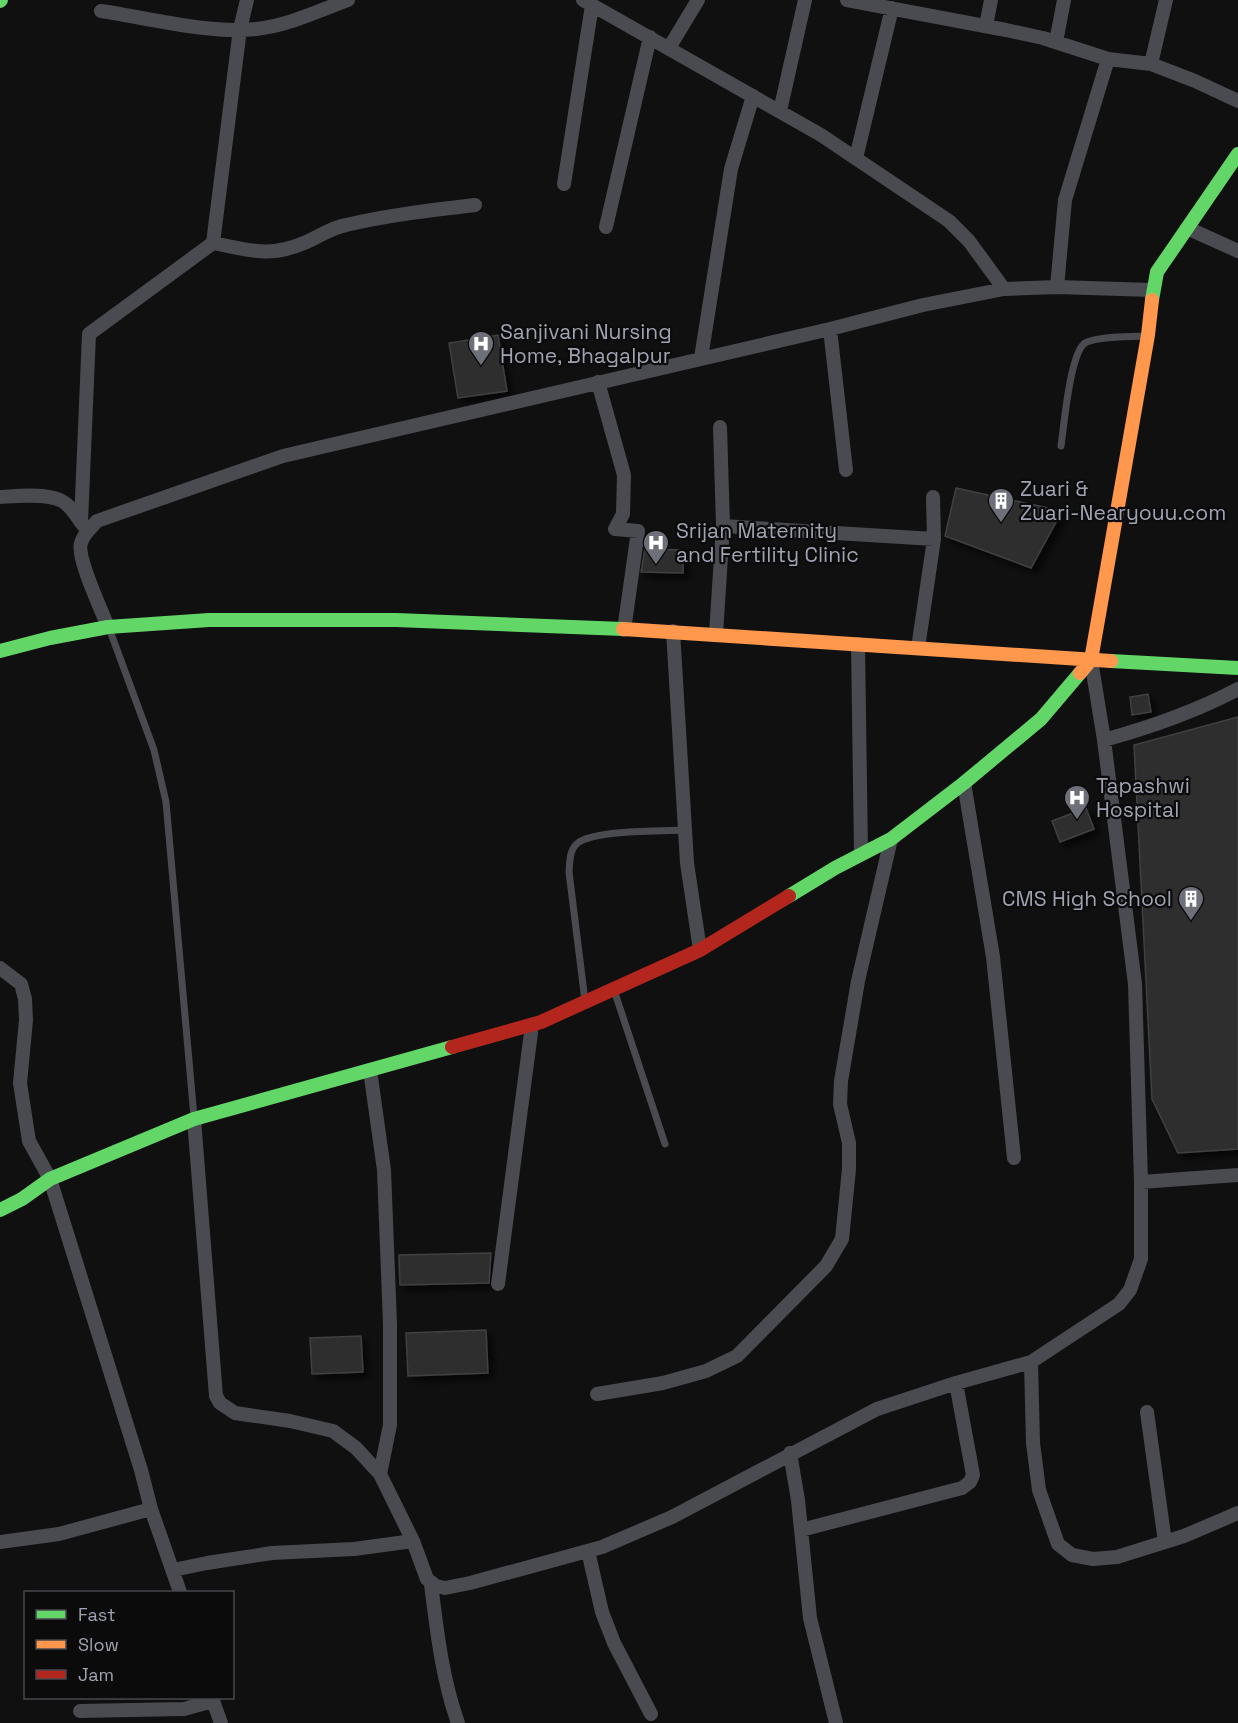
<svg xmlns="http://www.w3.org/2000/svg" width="1238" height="1723" font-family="'Space Grotesk',sans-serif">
  <defs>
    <filter id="shadow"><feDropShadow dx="5.5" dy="5.5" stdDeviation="3" flood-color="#0009"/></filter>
  </defs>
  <rect width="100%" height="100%" fill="#101010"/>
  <!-- building -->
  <path fill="#2e2e2f" stroke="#3f4044" stroke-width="1.5" filter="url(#shadow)" d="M498 335 507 391 458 398 449 343Z
    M956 488 1062 511 1031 568 945 536Z
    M645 549 683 550V573L641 572Z
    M1148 694 1151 712 1132 715 1130 697Z
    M1238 717V1149L1178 1153 1152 1099 1134 745Z
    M1086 808 1094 829 1060 842 1052 821Z
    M491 1253 489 1283 400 1285 399 1255Z
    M486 1330 488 1373 408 1376 406 1333Z
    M361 1336 363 1372 312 1374 310 1338Z"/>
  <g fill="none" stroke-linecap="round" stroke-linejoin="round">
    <!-- lane -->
    <path stroke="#4a4b50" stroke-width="7" d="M1061 446C1064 426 1070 353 1085 343 1097 336 1130 337 1145 336
      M109 628 154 750 166 802 194 1117
      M614 990 665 1144
      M585 1001 569 872C570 861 569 849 579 842 598 830 661 831 685 830"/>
    <!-- street -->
    <path stroke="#4a4b50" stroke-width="14" d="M583 0 821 135 949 221 969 241 1004 289
      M847 0 1006 30 1043 38 1108 59 1151 64 1195 81 1238 101
      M101 11C148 18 208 34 256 29 287 26 318 11 348 0
      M986 26 991 0
      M1056 42 1064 0
      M669 48 698 0
      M1151 64 1166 0
      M780 111 805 0
      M856 158 892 8
      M564 184 592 5
      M606 227 650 37
      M1187 228 1238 251
      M213 243C249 250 269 258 304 243 319 237 330 228 346 225 389 215 432 210 475 205
      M1057 287 1065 200 1108 59
      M830 329 846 470
      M701 358 731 169 753 96
      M598 382 624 475 623 514 615 529 638 531 624 630
      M0 497C16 496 52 492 65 503 72 508 78 518 83 525
      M81 522 89 334 213 243 240 29 247 0
      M723 526 934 539
      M108 627C102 611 76 557 81 543 83 534 92 527 97 521L283 456 830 329 923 305 1004 289 1057 287 1152 290
      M673 631 687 863 700 950
      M716 634 723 526 720 427
      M858 644 861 854
      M918 648 934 539 933 497
      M1091 660 1104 740 1135 984 1141 1182 1238 1175
      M1104 740C1151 727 1195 712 1238 689
      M964 783 993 957 1014 1158
      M0 968 21 984 25 999 26 1020 20 1083 29 1141 50 1179 141 1470 151 1509 180 1592
      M370 1070 384 1170 390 1324V1425L380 1474
      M194 1119 216 1396 220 1403 235 1413 290 1421 333 1431 356 1448 380 1474 413 1541 427 1579 436 1586 445 1588 470 1583 602 1547 672 1517 877 1409 956 1383 1031 1362 1119 1304 1130 1290 1141 1259V1182
      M498 1284 532 1025
      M1031 1362 1033 1443 1039 1490 1058 1544 1072 1555 1093 1559 1117 1557 1184 1536 1238 1513
      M597 1394 663 1383 706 1371 737 1356 826 1266 842 1239 849 1169V1143L840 1104 841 1081 858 981 891 839
      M1147 1412 1165 1542
      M790 1453 798 1500 810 1618 836 1723
      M801 1530 962 1488 970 1482 973 1475 956 1383
      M0 1542 59 1534 151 1509
      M588 1551 602 1612 614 1643 651 1714
      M173 1570 207 1563 272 1553 354 1549 413 1541
      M431 1584C437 1631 442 1678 458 1723
      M212 1698 221 1723
      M80 1711 184 1709 213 1701"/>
    <!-- fast -->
    <path stroke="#63d668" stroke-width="14" d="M0 1 1 0
      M1152 300 1157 272 1238 154
      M0 651 50 638 108 627 209 620H396L623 629
      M1111 661 1238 668
      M789 896 835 868 891 839 964 783 1041 719 1080 673
      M0 1210 22 1199 50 1179 194 1119 452 1047"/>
    <!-- slow -->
    <path stroke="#ff974d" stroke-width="14" d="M623 629 1111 661
      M1080 673 1091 660 1148 335 1152 300"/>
    <!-- jam -->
    <path stroke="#b3261e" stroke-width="14" d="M452 1047 541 1022 700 950 789 896"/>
  </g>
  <!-- icons -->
  <defs>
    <symbol id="hospital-pin" viewBox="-11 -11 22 30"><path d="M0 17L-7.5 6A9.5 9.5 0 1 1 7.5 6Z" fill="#6e7079" stroke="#0b0b0c"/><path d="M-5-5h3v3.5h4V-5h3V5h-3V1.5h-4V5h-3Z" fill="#fff"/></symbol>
    <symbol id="building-pin" viewBox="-11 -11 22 30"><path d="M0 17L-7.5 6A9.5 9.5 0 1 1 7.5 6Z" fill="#6e7079" stroke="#0b0b0c"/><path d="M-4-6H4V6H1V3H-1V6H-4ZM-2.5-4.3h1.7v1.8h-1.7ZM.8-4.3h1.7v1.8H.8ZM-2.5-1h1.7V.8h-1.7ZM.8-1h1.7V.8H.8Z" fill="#fff"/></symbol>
  </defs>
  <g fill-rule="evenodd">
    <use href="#hospital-pin" x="466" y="329" width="30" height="40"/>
    <use href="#building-pin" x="986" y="486" width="30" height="40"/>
    <use href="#hospital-pin" x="641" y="528" width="30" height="40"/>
    <use href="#hospital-pin" x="1062" y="783" width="30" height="40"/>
    <use href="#building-pin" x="1176" y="884" width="30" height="40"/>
  </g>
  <g text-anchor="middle" stroke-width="4.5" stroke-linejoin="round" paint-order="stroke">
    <!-- poi labels -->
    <g font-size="21" fill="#a0a4b2" stroke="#0b0b0c" text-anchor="start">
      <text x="500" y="339">Sanjivani Nursing<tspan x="500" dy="24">Home, Bhagalpur</tspan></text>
      <text x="1020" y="496">Zuari &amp;<tspan x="1020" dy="24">Zuari-Nearyouu.com</tspan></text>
      <text x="676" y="538">Srijan Maternity<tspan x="676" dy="24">and Fertility Clinic</tspan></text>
      <text x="1096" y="793">Tapashwi<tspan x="1096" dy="24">Hospital</tspan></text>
      <text x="1172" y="906" text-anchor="end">CMS High School</text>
    </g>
  </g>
  <!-- legend -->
  <rect x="24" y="1591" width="210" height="108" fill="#0b0b0c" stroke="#47484e" stroke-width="1.5"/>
  <rect x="36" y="1610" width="30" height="9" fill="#63d668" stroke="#47484e" stroke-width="1.5"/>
  <text x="78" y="1621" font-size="18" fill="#a0a4b2">Fast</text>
  <rect x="36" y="1640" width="30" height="9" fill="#ff974d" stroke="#47484e" stroke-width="1.5"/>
  <text x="78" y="1651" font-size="18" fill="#a0a4b2">Slow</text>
  <rect x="36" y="1670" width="30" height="9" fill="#b3261e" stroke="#47484e" stroke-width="1.5"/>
  <text x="78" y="1681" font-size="18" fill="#a0a4b2">Jam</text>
</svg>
